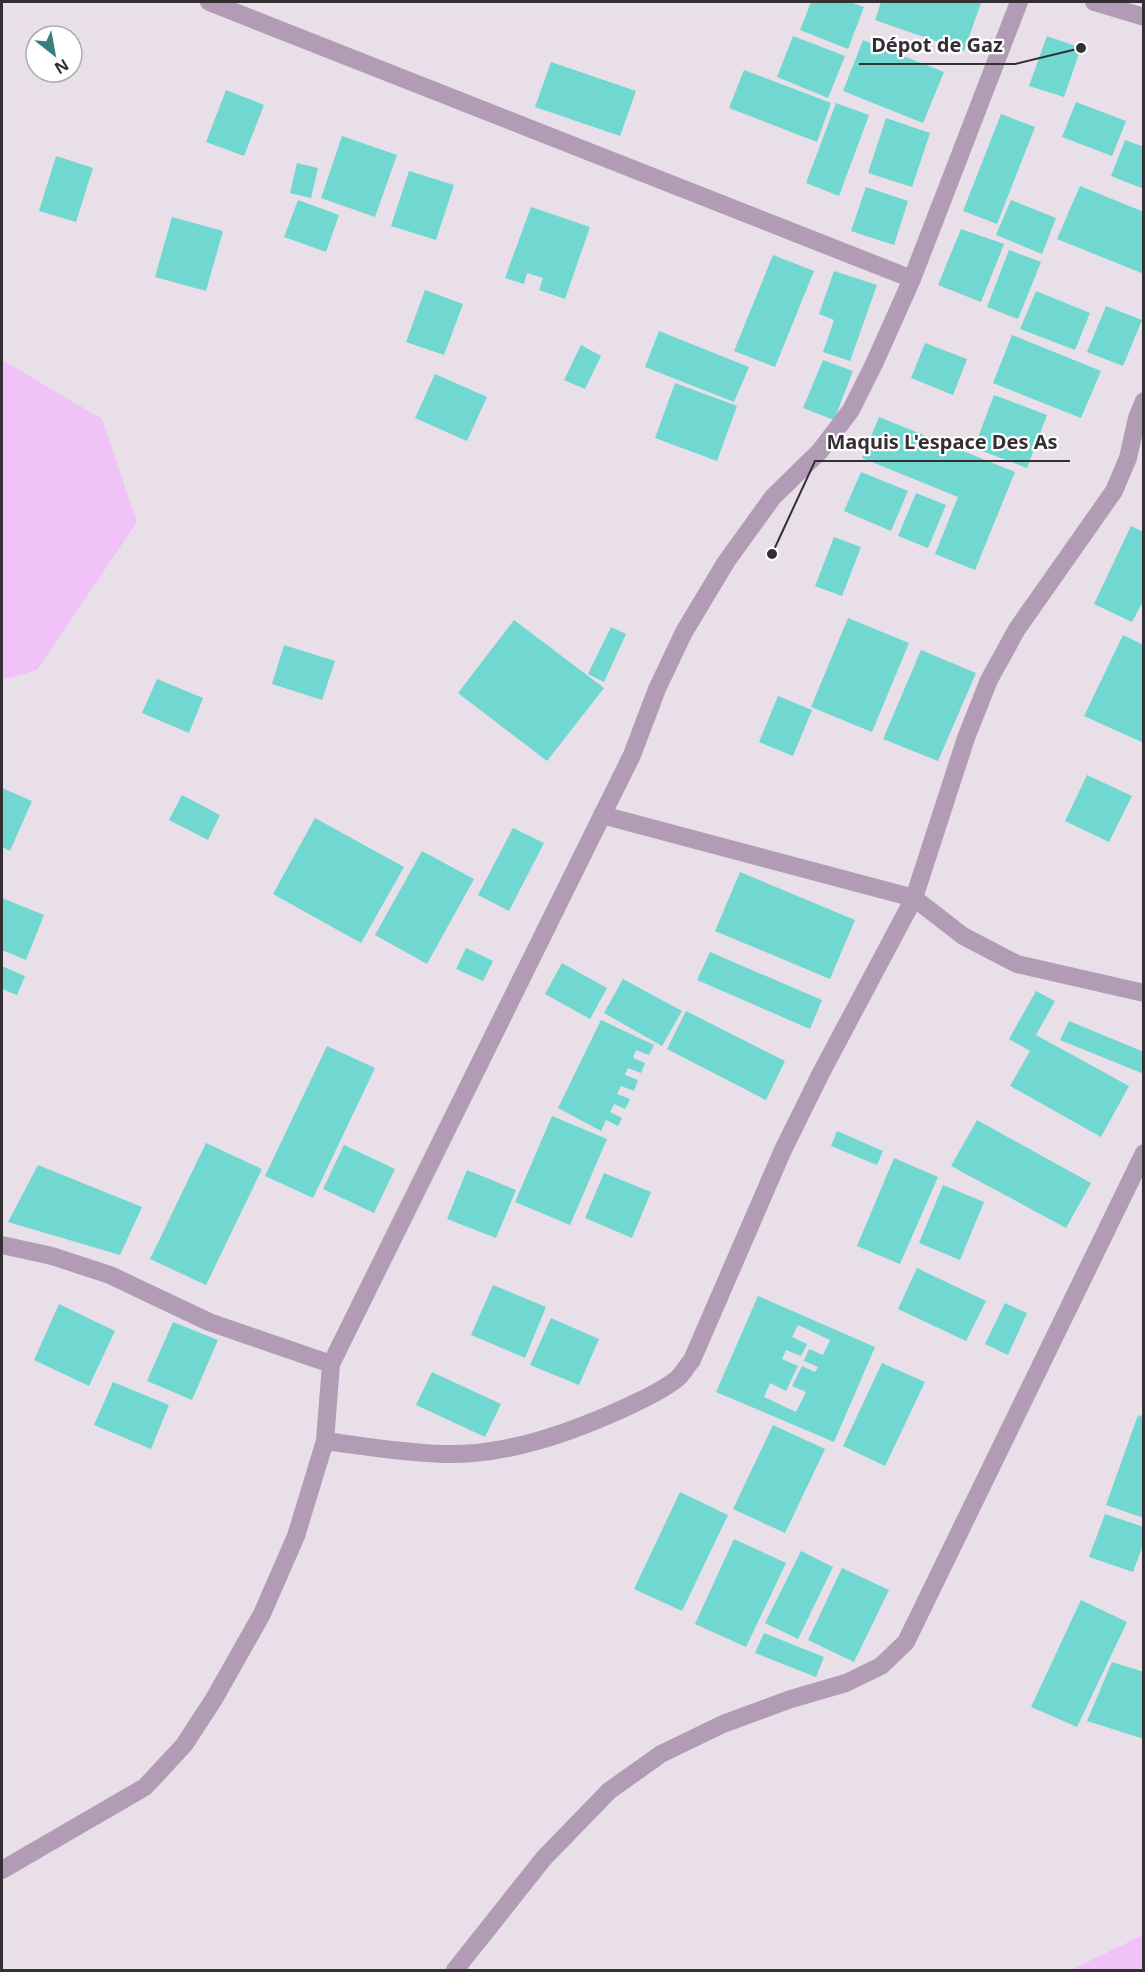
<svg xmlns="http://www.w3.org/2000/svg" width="1145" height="1972" font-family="'Noto Sans',sans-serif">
  <rect width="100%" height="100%" fill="#e8dfe9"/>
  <!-- green -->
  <path fill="#f0c2f7" d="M2 360 102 419 137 522 37 670 2 680Z
    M1143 1935V1970H1071Z"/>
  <!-- building -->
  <path fill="#70d8d1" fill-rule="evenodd" d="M811 2H850L864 7 848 49 800 30Z
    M881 2H978L981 3 964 51 875 20Z
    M793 36 845 56 828 98 777 77Z
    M1047 36 1081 48 1064 97 1029 86Z
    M863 40 944 72 923 123 843 91Z
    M551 62 636 91 620 136 535 107Z
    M744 70 831 103 817 142 729 108Z
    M226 90 264 105 244 156 206 142Z
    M1076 102 1126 121 1112 156 1062 137Z
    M836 103 869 115 839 196 806 183Z
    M1001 114 1035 127 997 224 963 211Z
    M886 118 930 133 912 187 868 173Z
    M342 136 397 155 375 217 321 198Z
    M1125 140 1144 147V189L1111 176Z
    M56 156 93 168 76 222 39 211Z
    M297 163 318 168 311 198 290 193Z
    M409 171 454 185 436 240 391 226Z
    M1080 186 1144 212V274L1057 239Z
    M866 187 908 201 894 245 851 231Z
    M298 200 339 215 326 252 284 237Z
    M1011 200 1056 218 1042 254 996 235Z
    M531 207 590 227 565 299 539 290 543 278 527 273 524 284 505 278Z
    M172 217 223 231 206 291 155 277Z
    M961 229 1004 244 981 302 938 285Z
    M1009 250 1041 262 1018 319 987 307Z
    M773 255 814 271 775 367 734 351Z
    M834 271 877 285 850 361 823 352 834 320 819 314Z
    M425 290 463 304 444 355 406 342Z
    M1036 291 1090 313 1075 350 1020 329Z
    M1106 306 1142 320 1123 366 1087 352Z
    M659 331 749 367 734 402 645 367Z
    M1012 335 1101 371 1081 418 993 383Z
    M925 343 967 359 953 395 911 378Z
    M581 345 601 356 585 389 564 380Z
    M823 360 853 371 834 420 803 408Z
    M435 374 487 397 467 441 415 418Z
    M675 383 737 406 717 461 655 438Z
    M994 395 1047 415 1027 468 974 448Z
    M879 417 1015 472 975 570 935 554 958 497 862 458Z
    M861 472 908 491 891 531 844 511Z
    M916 493 946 505 928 548 898 536Z
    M1131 526 1144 532V599L1132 622 1094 604Z
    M834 537 861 547 842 596 815 586Z
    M848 618 909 643 872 732 811 707Z
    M514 620 604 688 547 761 458 693Z
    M611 627 626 634 604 682 588 674Z
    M1123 635 1144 645V743L1084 716Z
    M284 645 335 661 322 700 272 684Z
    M921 650 976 673 938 761 883 739Z
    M157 679 203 698 189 733 142 713Z
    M778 696 812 710 793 756 759 742Z
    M1087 775 1132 796 1109 842 1065 821Z
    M2 788 32 801 10 851 2 847Z
    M182 795 220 815 208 840 169 820Z
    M315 818 404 867 361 943 273 894Z
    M513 828 544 843 509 911 478 895Z
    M422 851 474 879 427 964 375 935Z
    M740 872 855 920 830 979 715 931Z
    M2 898 44 915 26 960 2 950Z
    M466 948 493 961 483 981 456 969Z
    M710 952 822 1000 810 1029 697 980Z
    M562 963 607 988 590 1019 545 994Z
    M2 966 25 976 17 995 2 989Z
    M623 979 682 1011 662 1046 604 1013Z
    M1036 991 1055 1001 1036 1035 1129 1086 1101 1137 1010 1086 1030 1051 1009 1039Z
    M686 1011 785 1061 766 1100 667 1049Z
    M601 1020 654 1045 649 1055 636 1050 633 1058 645 1063 641 1073 628 1068 625 1075 638 1080 634 1091 621 1086 617 1094 630 1099 625 1109 614 1104 610 1112 622 1118 618 1126 606 1120 601 1131 558 1108Z
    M1069 1021 1144 1052V1074L1060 1040Z
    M327 1046 375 1068 313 1198 265 1176Z
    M552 1116 607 1139 570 1225 515 1202Z
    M977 1120 1091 1183 1066 1228 951 1166Z
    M837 1131 883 1151 877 1165 831 1146Z
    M206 1143 262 1169 206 1285 150 1259Z
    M344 1145 395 1169 374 1213 323 1189Z
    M894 1158 938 1177 900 1264 857 1246Z
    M38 1165 142 1207 120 1255 8 1222Z
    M467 1170 516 1190 496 1238 447 1219Z
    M604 1173 651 1192 632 1238 585 1218Z
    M943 1185 984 1202 960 1260 919 1243Z
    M917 1268 986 1301 966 1341 898 1309Z
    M493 1285 546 1307 525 1358 471 1335Z
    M758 1296 875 1347 834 1442 716 1392ZM798 1325 830 1340 823 1355 809 1349 804 1361 818 1367 815 1372 802 1366 792 1386 806 1392 796 1412 764 1397 770 1383 786 1391 798 1366 782 1359 786 1350 801 1356 807 1344 792 1337Z
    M1005 1303 1027 1313 1008 1355 985 1344Z
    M59 1304 115 1331 89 1386 34 1360Z
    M551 1318 599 1339 579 1385 530 1365Z
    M173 1322 218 1340 192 1400 147 1381Z
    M882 1363 925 1382 885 1466 843 1446Z
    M432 1372 501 1404 485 1437 416 1405Z
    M113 1382 169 1405 151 1449 94 1425Z
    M1138 1415 1144 1417V1518L1106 1505Z
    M773 1425 825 1449 785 1533 733 1509Z
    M680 1492 728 1515 682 1611 634 1589Z
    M1105 1514 1144 1527V1542L1133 1572 1089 1557Z
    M734 1539 786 1563 746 1647 695 1624Z
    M801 1551 833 1567 798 1639 765 1623Z
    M842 1568 889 1590 854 1662 808 1640Z
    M1081 1600 1127 1622 1077 1727 1031 1707Z
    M764 1633 824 1657 816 1677 755 1653Z
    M1112 1662 1144 1672V1739L1087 1721Z"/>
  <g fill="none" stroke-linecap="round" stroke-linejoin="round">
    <!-- minor -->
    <path stroke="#b29cb5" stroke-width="18" d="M209 2 912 279
      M1094 2 1144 17
      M602 815 914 898 963 936 1017 964 1144 993
      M2 1245 52 1256 110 1275 209 1322 331 1364
      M325 1441C364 1446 403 1453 443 1454 507 1456 573 1432 631 1405 647 1397 664 1390 678 1378 683 1373 687 1366 692 1360L783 1150 821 1073 914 898 966 738 989 680 1017 629 1114 491 1128 458 1137 418 1144 401
      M2 1870 145 1787 184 1745 214 1699 262 1614 296 1536 325 1441 331 1364 632 755 657 689 684 632 726 562 773 497 820 451 851 410 874 364 912 279 1019 2
      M455 1970 544 1858 609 1791 661 1754 723 1724 791 1699 846 1683 881 1666 906 1642 1144 1153"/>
  </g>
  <!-- callouts -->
  <path fill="none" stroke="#332f33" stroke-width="2" d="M1081 48L1015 64H859M772 554L815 461H1070"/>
  <g fill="#332f33" stroke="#fff" stroke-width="2">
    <circle cx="1081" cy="48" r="6"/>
    <circle cx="772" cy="554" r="6"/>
  </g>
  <g font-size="20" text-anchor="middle" font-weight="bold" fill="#332f33" stroke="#fff" stroke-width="4.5" stroke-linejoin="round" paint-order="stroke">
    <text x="937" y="52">Dépot de Gaz</text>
    <text x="942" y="449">Maquis L'espace Des As</text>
  </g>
  <!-- border -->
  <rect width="1145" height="1972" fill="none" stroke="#332f33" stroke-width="6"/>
  <!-- north arrow -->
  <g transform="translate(54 54) rotate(149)"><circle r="28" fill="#ffffff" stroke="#adacad" stroke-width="1.5"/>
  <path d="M0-4.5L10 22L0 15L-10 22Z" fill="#38807c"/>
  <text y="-9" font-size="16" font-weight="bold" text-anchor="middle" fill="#332f33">N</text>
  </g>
</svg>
